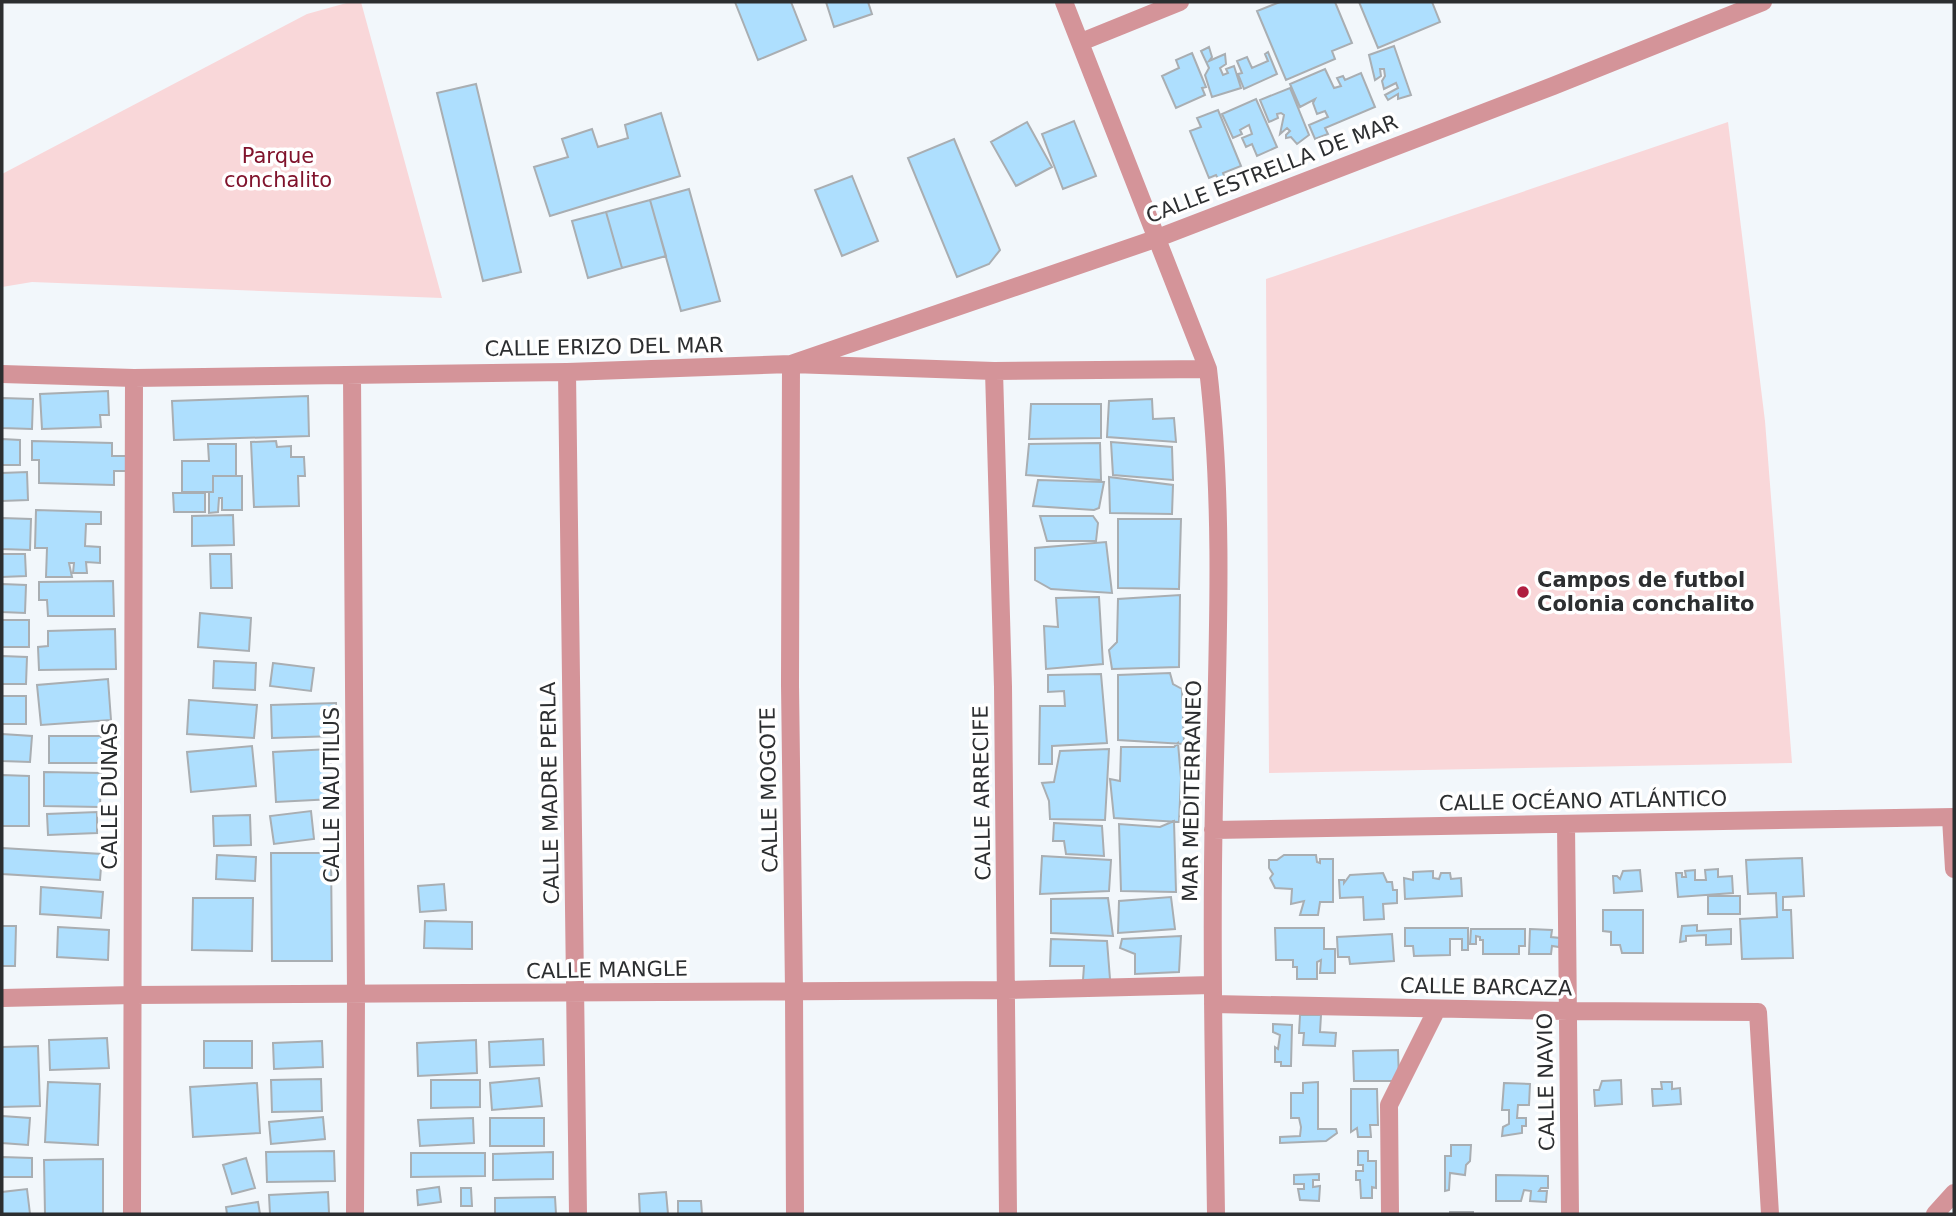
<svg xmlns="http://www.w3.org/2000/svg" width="1956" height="1216" font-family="'DejaVu Sans',sans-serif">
  <rect width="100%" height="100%" fill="#f2f7fb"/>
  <!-- green -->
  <path fill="#f9d7d9" d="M350 2H361L442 298 32 282 2 287V174L307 14Z
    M1728 122 1765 421 1792 763 1269 773 1266 279Z"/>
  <!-- building -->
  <path fill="#aedffe" stroke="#a9aeb2" stroke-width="2" d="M735 2H791L806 40 758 60Z
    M826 2H868L872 14 834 27Z
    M1280 2H1335L1352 43 1332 51 1335 59 1286 80 1257 11Z
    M1359 2H1432L1440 22 1378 48Z
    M1394 46 1411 95 1398 99V94L1388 100 1385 95 1398 88 1396 83 1384 89 1382 81 1385 76 1384 69H1380L1381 76 1375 80 1369 55Z
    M1209 47 1212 57 1209 61 1225 54 1226 64 1220 68 1223 75 1228 73 1226 69 1234 66 1241 88 1212 97 1205 75 1209 68 1201 51Z
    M1268 52 1277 74 1244 89 1238 74 1242 73 1237 61 1247 57 1252 68 1268 61 1265 54Z
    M1192 53 1206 87 1202 88 1205 95 1176 108 1162 76 1179 68 1176 60Z
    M1325 69 1334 88 1341 86 1337 78 1343 76 1345 80 1361 73 1375 107 1325 128 1328 134 1315 139 1309 125 1328 117 1325 111 1317 114 1313 103 1315 99 1300 107 1290 84Z
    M476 84 521 272 483 281 437 93Z
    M1290 88 1309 135 1297 144 1291 137 1286 138V135L1290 131 1287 128 1280 134 1284 115 1281 113 1277 114 1278 118 1269 122 1260 100Z
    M1256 99 1277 147 1257 156 1252 144 1246 147 1242 138 1252 134 1249 125 1240 130 1242 134 1233 138 1222 114Z
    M1218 110 1241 166 1223 173 1226 181 1220 183 1216 175 1209 178 1190 131 1201 127 1197 118Z
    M661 113 680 176 550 216 534 167 568 157 562 139 592 129 598 147 628 138 625 125Z
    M1074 121 1096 176 1063 189 1042 134Z
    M1027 122 1052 167 1016 186 991 142Z
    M954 139 1000 250 989 264 957 277 908 158Z
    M852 176 878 241 842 256 815 190Z
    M689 189 720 301 681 311 650 200Z
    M650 200 666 256 622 268 606 212Z
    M606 212 622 268 588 278 572 221Z
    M108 391 109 415H100L101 427 42 429 40 394Z
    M308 396 309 436 174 440 172 401Z
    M2 398 33 399 32 429 2 428Z
    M1152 399 1153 419 1174 418 1176 442 1107 437 1109 401Z
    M1031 404H1101V438L1029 439Z
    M2 439 20 440V465H2Z
    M32 441 112 443V456H128V471H114V485L39 483V460H32Z
    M276 441 277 447 291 446V457H304L305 476H298L299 506 254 507 251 442Z
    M1111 442 1172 447 1173 480 1113 475Z
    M1100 443 1101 480 1026 475 1029 444Z
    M208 444H236V476H213V492H182V461H209Z
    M27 472 28 500 2 501V473Z
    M213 476H242V510H222V498H219L218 512 209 513V492H213Z
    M1109 477 1173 485 1172 514 1110 513Z
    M1038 480 1104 482 1099 508 1094 510 1033 506Z
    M173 493H205V512H174Z
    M36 510 101 512V524H86L85 546 100 547V563L86 562 87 573H73L74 563H69L72 577H46L47 548H35Z
    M233 515 234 545 192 546V516Z
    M1040 516H1093L1098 523 1096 541H1047Z
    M2 518 31 519 30 550 2 549Z
    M1118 519H1181L1179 589 1118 588Z
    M1106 542 1112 593 1051 589 1035 580V548Z
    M2 554H25L26 576 2 577Z
    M210 554H231L232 588H211Z
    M113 581 114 616H48L47 600H39V582Z
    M2 584 26 585 25 613 2 612Z
    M1180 595 1179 667 1112 669 1109 650 1117 642 1118 599Z
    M1099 597 1103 664 1046 669 1044 626 1058 627 1056 598Z
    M200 613 251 618 249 651 198 647Z
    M2 620H29V647H2Z
    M115 629 116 669 39 670 38 647 48 646V631Z
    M2 656 27 657 26 684H2Z
    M214 661 256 663 255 690 213 688Z
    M273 663 314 668 311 691 270 686Z
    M1170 673 1173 684 1182 689 1184 744 1118 740V675Z
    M1101 674 1107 743 1052 746V764H1039L1040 706H1065L1064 691 1048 692V675Z
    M108 679 111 720 41 725 37 685Z
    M2 696H26V724H2Z
    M189 700 257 705 254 738 187 734Z
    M336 703 337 736 272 738 271 705Z
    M2 734 32 736 30 762 2 761Z
    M49 736H101V763H49Z
    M1178 743 1181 778 1179 822 1114 818 1110 779 1120 781 1121 747H1174Z
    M252 746 256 786 191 792 187 752Z
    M330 749 333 799 276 802 273 752Z
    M1109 749 1105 820 1050 819 1049 801 1042 783 1054 782 1060 751Z
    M44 772 101 773 100 807 44 806Z
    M2 775 29 776V826H2Z
    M311 811 314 839 274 844 270 816Z
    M97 812V833L48 835 47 814Z
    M250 815 251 845 214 846 213 816Z
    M1174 821 1176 892 1121 891 1119 824 1160 827Z
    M1054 823 1102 826 1104 856 1066 854 1064 841H1053Z
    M2 848 102 854 100 880 2 874Z
    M271 853H331L332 961H272Z
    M217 855 256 857 255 881 216 879Z
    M1284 855H1316L1317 862 1320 863V859H1333V902H1320L1318 915H1300L1304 901 1291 904 1292 889 1275 888 1270 878 1273 874 1269 868V860H1277Z
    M1042 856 1111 860 1109 891 1040 894Z
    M1802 858 1804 896 1783 897V910H1791L1793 958 1742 959 1740 919 1777 917 1776 893 1748 894 1746 860Z
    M1718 869V877L1732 876 1733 893 1678 897 1676 873H1682V877H1686L1685 871 1695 870V880H1706L1705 870Z
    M1640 870 1642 891 1614 893 1613 876H1617L1620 879 1623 871Z
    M1433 871V878L1439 879 1441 873H1450L1451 879 1461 878 1462 896 1405 899 1404 878 1413 880V872Z
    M1383 873 1387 882H1392L1393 890H1397V903L1383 904 1384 919 1364 920 1363 897 1340 898 1339 880H1344V883L1350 875Z
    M444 884 446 910 420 912 418 886Z
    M41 887 103 892 101 918 40 914Z
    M1708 896H1740V914H1708Z
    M1171 897 1175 929 1118 933 1119 901Z
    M193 898H253L252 951 192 950Z
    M1108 898 1113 936 1051 933V899Z
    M1603 910H1643V953H1622L1620 945H1611V932L1603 931Z
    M425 921 472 922V949L424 948Z
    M1697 925V931L1731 929V944L1706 945V935L1686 936V941L1680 942 1682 926Z
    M2 926H16L15 966H2Z
    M58 927 109 930 108 960 57 957Z
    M1275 928H1324V949H1335V973H1320L1321 960 1317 962V979H1297V967H1293V960H1276Z
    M1405 928H1468V950H1462V939H1450V955L1414 956 1413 946H1405Z
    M1471 929H1525V946H1519V954H1483V940H1480V937L1476 936V944H1470Z
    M1530 929 1552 930 1551 937 1560 938 1559 947 1552 946 1551 954H1529Z
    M1392 934 1394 961 1350 964 1349 957H1338L1337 937Z
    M1181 936 1179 972 1135 974V954L1120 948 1122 939Z
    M1051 939 1107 941 1110 979 1083 980 1084 966H1050Z
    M1300 1015H1321L1320 1032 1336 1033 1335 1046 1303 1045 1304 1033H1299Z
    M1273 1024 1292 1025 1291 1066H1281V1062H1275V1047L1278 1049 1280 1035 1273 1032Z
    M107 1038 109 1068 50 1070 49 1040Z
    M543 1039 544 1065 490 1067 489 1042Z
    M476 1040 477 1073 418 1076 417 1043Z
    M204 1041H252V1068H204Z
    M322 1041 323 1067 274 1069 273 1043Z
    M38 1046 40 1106 2 1107V1047Z
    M1398 1050 1399 1081H1354L1353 1051Z
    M539 1078 542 1106 492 1110 490 1083Z
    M321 1079 322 1111 272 1112 271 1080Z
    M431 1080H480V1107L431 1108Z
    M1621 1080 1622 1104 1595 1106 1594 1090H1599L1602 1081Z
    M48 1082 100 1084 98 1145 45 1142Z
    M1318 1082V1129H1336L1337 1133 1326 1141 1280 1143V1137L1300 1136 1301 1127 1299 1118H1291V1093H1303V1083Z
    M1661 1082H1672V1089L1680 1088 1681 1104 1653 1106 1652 1089H1662Z
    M257 1083 260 1133 193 1137 190 1087Z
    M1504 1083 1530 1084 1529 1105H1518L1517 1118H1526V1126H1522V1133L1502 1136 1503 1127 1509 1124V1110H1502Z
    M1351 1089H1377L1378 1125H1370L1371 1137H1358L1357 1128 1351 1132Z
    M2 1116 30 1118 28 1145 2 1143Z
    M323 1117 325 1139 271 1144 269 1122Z
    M473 1118 474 1143 420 1146 418 1120Z
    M490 1118H544V1146H490Z
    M1451 1145H1471L1470 1161 1466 1165 1465 1175 1450 1173 1449 1190 1445 1191V1156H1451Z
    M334 1151 335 1181 267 1182 266 1152Z
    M1358 1151H1368V1161H1376V1188L1372 1187V1198H1361L1360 1180H1356V1171H1363V1165H1358Z
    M553 1152V1179L493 1180V1154Z
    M411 1153H485V1176L411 1177Z
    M2 1157 32 1158V1177H2Z
    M246 1158 255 1188 232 1194 223 1165Z
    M103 1159V1214H45L44 1160Z
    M1319 1174V1180H1313V1187L1320 1186 1319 1201 1300 1200 1298 1189H1304V1184H1294V1175Z
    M1496 1175 1548 1176V1188H1541L1539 1191H1547L1546 1202 1530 1201 1531 1191 1524 1190 1521 1201H1496Z
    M439 1187 441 1202 418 1205 417 1190Z
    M461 1188H471L472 1206H461Z
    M27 1189 30 1214H2V1192Z
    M328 1192 329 1213 270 1214 269 1195Z
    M666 1192 668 1214H640L639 1194Z
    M555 1197 556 1214H495V1198Z
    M678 1201H701L702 1214H678Z
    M258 1202 260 1214H227L226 1207Z
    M1450 1212H1473V1214H1450Z"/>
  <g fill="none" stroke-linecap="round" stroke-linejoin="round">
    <!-- minor -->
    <path stroke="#d49499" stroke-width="18" d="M1064 2 1208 369C1225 512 1217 658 1214 802 1211 939 1214 1077 1216 1214
      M1081 42 1180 2
      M994 371 1003 687 1008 1214
      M567 372 578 1214
      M2 374 134 378 567 372 791 364 994 371 1208 369
      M352 375 356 994 355 1214
      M1951 818 1954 869
      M1566 824 1570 1214
      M1213 830 1954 817
      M2 998 133 995 1007 990 1212 985
      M1213 1004 1568 1011 1758 1012 1770 1214
      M132 1214 134 378
      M795 1214 794 990 790 685 791 364 1155 239 1553 86 1763 2
      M1390 1214 1389 1105 1437 1009
      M1935 1214 1954 1193"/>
  </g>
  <!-- markers -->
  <circle fill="#b01d40" stroke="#fff" stroke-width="2.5" cx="1523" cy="592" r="7"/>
  <g text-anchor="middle" stroke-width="7" stroke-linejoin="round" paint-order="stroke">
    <!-- park labels -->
    <g font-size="21" fill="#80132c" stroke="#fff">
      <text x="278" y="163">Parque<tspan x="278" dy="24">conchalito</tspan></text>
    </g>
    <!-- street labels -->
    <g font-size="21" fill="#2c2e30" stroke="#fff">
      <text transform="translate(1272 169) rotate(-21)" y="7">CALLE ESTRELLA DE MAR</text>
      <text transform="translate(604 347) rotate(-1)" y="7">CALLE ERIZO DEL MAR</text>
      <text transform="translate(769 790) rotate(-91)" y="7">CALLE MOGOTE</text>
      <text transform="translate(1192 791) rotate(-89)" y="7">MAR MEDITERRANEO</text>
      <text transform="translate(550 793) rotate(-91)" y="7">CALLE MADRE PERLA</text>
      <text transform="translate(982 793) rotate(-91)" y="7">CALLE ARRECIFE</text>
      <text transform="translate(332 795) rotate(-90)" y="7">CALLE NAUTILUS</text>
      <text transform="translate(110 796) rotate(-90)" y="7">CALLE DUNAS</text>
      <text transform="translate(1583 801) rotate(-1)" y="7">CALLE OCÉANO ATLÁNTICO</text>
      <text transform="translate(607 970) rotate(-1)" y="7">CALLE MANGLE</text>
      <text transform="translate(1486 987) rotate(1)" y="7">CALLE BARCAZA</text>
      <text transform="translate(1546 1082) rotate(-91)" y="7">CALLE NAVIO</text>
    </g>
    <!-- poi labels -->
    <g font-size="21" font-weight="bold" fill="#2c2e30" stroke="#fff" text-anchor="start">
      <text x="1537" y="587">Campos de futbol<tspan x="1537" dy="24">Colonia conchalito</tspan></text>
    </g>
  </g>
  <!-- border -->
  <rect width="1956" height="1216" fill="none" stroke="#2c2e30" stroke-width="7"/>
</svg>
